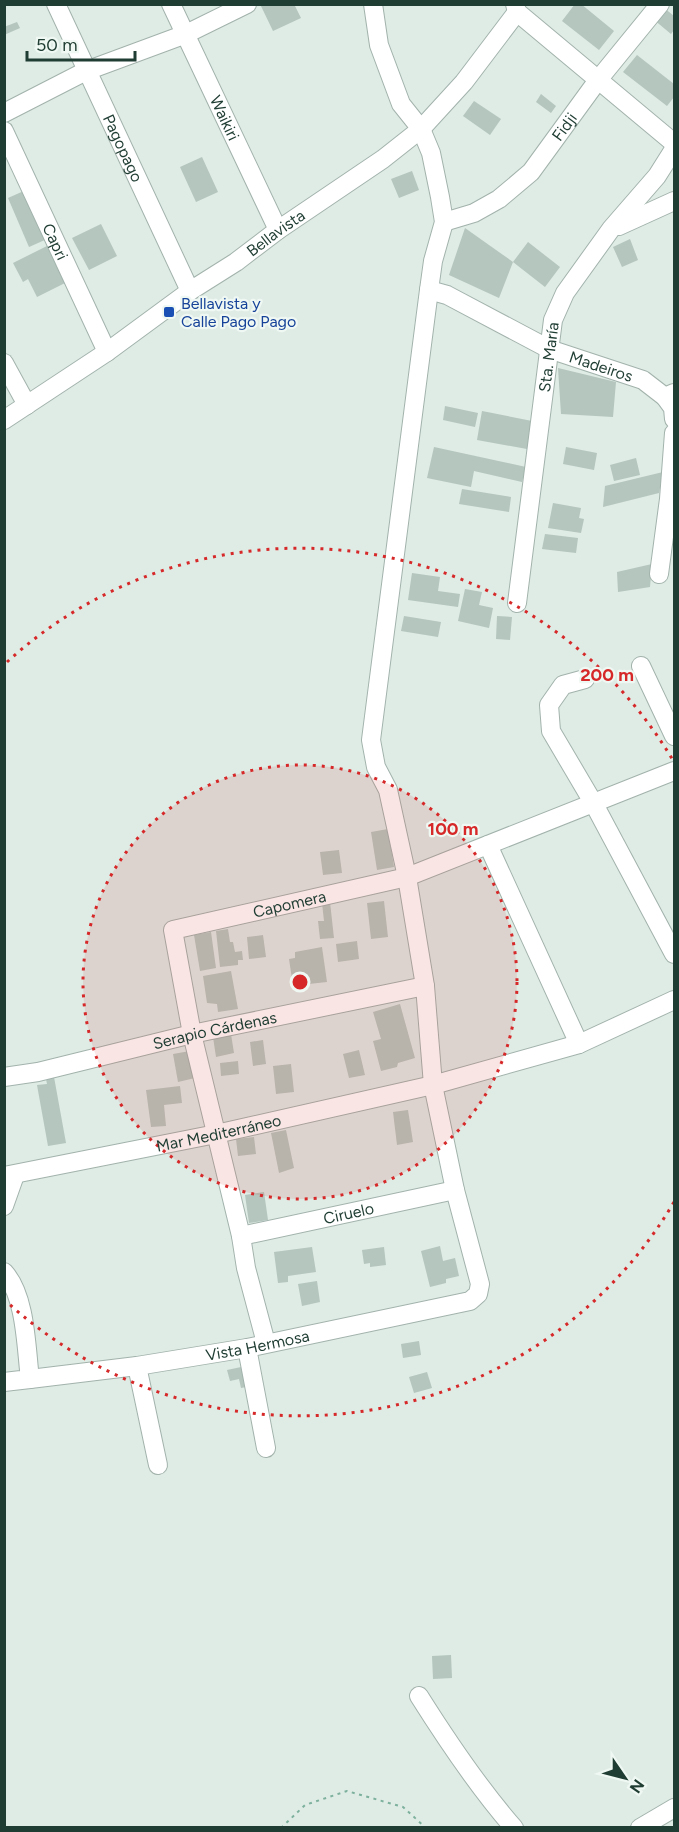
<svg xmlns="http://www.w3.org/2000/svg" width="679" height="1832" font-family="Figtree,sans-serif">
  <rect width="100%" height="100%" fill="#dfebe5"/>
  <!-- building -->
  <path fill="#b4c6be" d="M260 4H294L301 18 273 31Z
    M575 4H581L614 31 599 50 562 21Z
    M663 7 674 16V30L671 34 653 19Z
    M17 22 20 28 4 35V27Z
    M637 55 674 84V97L667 106 623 72Z
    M541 94 556 106 551 113 536 102Z
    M474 101 501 119 490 135 463 116Z
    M202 157 218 192 196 202 180 167Z
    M412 171 419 190 399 198 391 179Z
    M26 190 47 239 29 247 8 198Z
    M101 224 117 256 89 270 72 238Z
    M465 228 513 262 499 298 449 275Z
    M630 239 638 260 622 267 613 247Z
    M528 242 560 267 545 287 513 262Z
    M47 246 65 283 37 297 28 279 23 282 13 263Z
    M558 368 616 382 613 417 561 414Z
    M445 406 478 413 475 427 443 420Z
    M482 411 532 421 527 449 477 440Z
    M434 447 526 467 522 482 474 471 471 487 427 478Z
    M566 447 597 453 594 470 563 464Z
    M636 458 640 475 614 481 610 465Z
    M663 472 659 493 603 507 605 486Z
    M462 489 511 497 509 512 459 504Z
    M553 503 581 508 579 518 584 519 581 533 548 528Z
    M545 534 578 538 576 553 542 549Z
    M652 564 650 587 618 592 617 572Z
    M412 573 440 577 438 591 460 594 458 607 408 600Z
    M465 589 482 592 479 605 493 608 489 628 458 621Z
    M404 616 441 622 438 637 401 631Z
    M497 616 512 617 510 640 496 639Z
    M388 829 394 867 377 870 371 832Z
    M339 850 342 873 323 875 320 852Z
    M384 901 388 937 371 939 367 903Z
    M330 902 334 938 320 939 318 921H324L322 903Z
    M228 929 230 942H233L235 952 242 951 243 960H238V965L220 967 216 931Z
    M211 932 216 968 200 971 194 935Z
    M263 935 266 957 249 959 247 937Z
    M357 941 359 959 338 962 336 944Z
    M322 947 327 982 309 984 308 977 292 979 289 959 295 958V952Z
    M231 971 238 1009 218 1012 217 1004 207 1003 203 976Z
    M400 1004 415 1058 398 1063 397 1067 381 1071 373 1041 381 1039 373 1012Z
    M231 1034 234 1053 216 1057 213 1037Z
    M263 1040 266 1064 253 1066 250 1042Z
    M359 1050 365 1075 349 1078 343 1054Z
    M190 1051 195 1078 178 1082 173 1054Z
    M238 1061 239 1074 221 1076 220 1063Z
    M291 1064 294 1092 276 1094 273 1066Z
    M54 1077 66 1143 48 1146 37 1085 47 1084 46 1079Z
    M180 1086 182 1103 164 1105 166 1126 151 1127 146 1090Z
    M408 1110 413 1142 397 1145 393 1112Z
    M286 1130 294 1168 279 1173 271 1133Z
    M254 1137 256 1154 238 1156 236 1139Z
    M264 1192 268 1220 249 1223 245 1195Z
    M440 1246 443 1261 455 1258 459 1276 446 1279V1283L430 1287 421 1251Z
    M312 1247 316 1272 288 1276V1282L278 1283 274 1252Z
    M384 1247 386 1265 370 1267V1263L364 1264 362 1250Z
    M317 1281 320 1302 302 1306 298 1284Z
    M419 1341 421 1355 403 1358 401 1344Z
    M246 1366 251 1386 241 1388 239 1379 230 1381 227 1370Z
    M427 1372 432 1388 414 1393 409 1377Z
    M451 1655 452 1678 433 1679 432 1656Z"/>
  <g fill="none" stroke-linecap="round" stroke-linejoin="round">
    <defs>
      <g id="minor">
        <path id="s1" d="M56 4 190 291"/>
        <path id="s2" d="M171 4 278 230"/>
        <path d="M515 4 517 12 674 143"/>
        <path d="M4 113 86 71 186 34 247 4"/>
        <path id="s3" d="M4 131 107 352"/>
        <path id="s4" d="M444 222 474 213 499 199 531 172 598 80 660 4"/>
        <path d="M619 226 674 201"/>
        <path id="s5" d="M429 290 447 295 549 349 643 380 665 397 674 393"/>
        <path d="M4 363 27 405"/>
        <path d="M665 397 673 408 674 419"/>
        <path id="s6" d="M4 420 107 352 190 291 236 262 278 230 383 159 421 129 464 82 517 12"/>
        <path d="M659 574 669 499 674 433"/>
        <path id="s7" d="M517 603 553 320 565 293 611 229 657 176 674 149"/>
        <path d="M641 666 674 736"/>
        <path d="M585 679 563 685 549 705 551 731 594 804 674 954"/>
        <path d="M488 845 579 1044"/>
        <path id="s8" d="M4 1077 38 1072 192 1034 425 986"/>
        <path id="s9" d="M4 1176 216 1134 433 1085 579 1044 674 1000"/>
        <path d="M4 1206 15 1175"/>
        <path id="s10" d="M241 1236 455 1190"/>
        <path d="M4 1272C26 1296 26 1347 30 1379L4 1382"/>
        <path id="s11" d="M266 1343 246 1268 241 1236 192 1034 173 930 407 877 674 771"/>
        <path d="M247 1348 266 1448"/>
        <path d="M137 1366 158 1465"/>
        <path id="s12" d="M30 1379 137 1366 247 1348 470 1301 478 1294 480 1284 455 1190 433 1085 425 986 407 877 388 790 376 767 371 740 429 290 433 261 444 222 440 197 431 153 421 129 401 104 379 45 373 4"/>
        <path d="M419 1696C448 1742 478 1787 514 1828"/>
        <path d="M640 1828 674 1808"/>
      </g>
    </defs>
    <!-- minor casing -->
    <use href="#minor" stroke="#a2b3ac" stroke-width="20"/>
    <!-- path -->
    <path stroke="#7db19d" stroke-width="2" stroke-dasharray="3 4.5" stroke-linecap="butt" d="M281 1828 305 1805 347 1791 403 1807 426 1828"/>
    <!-- minor -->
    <use href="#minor" stroke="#fff" stroke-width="18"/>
  </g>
  <!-- distance rings -->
  <circle cx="300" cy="982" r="217" fill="#d62828" fill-opacity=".12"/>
  <g fill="none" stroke="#d62828" stroke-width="3" stroke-dasharray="3 6">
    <circle cx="300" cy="982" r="217"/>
    <path d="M674 1202A434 434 0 0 1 7 1302M7 662A434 434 0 0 1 674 762"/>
  </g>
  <!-- markers -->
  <rect fill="#1a4fb4" stroke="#eff8f3" stroke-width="2" x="163" y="306" width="12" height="12" rx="3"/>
  <g text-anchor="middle" stroke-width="4.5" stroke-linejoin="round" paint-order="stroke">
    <!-- street labels -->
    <g font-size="16" fill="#1f3d32" stroke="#eff8f3">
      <text dy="6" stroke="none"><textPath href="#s2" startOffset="126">Waikiri</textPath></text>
      <text dy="6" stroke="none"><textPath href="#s4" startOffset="158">Fidji</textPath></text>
      <text dy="6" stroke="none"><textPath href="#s1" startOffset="159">Pagopago</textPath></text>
      <text dy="6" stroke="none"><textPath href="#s6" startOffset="330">Bellavista</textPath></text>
      <text dy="6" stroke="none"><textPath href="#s3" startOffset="122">Capri</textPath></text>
      <text dy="6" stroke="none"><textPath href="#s7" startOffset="248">Sta. María</textPath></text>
      <text dy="6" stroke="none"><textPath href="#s5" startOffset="189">Madeiros</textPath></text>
      <text dy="6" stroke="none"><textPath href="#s11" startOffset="543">Capomera</textPath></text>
      <text dy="6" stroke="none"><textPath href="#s8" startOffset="216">Serapio Cárdenas</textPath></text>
      <text dy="6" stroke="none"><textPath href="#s9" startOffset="219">Mar Mediterráneo</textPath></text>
      <text dy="6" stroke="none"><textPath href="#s10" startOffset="110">Ciruelo</textPath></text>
      <text dy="6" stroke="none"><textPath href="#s12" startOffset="230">Vista Hermosa</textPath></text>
    </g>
    <!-- transit labels -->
    <g font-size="16" fill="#164399" stroke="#eff8f3" text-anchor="start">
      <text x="181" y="309">Bellavista y<tspan x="181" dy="18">Calle Pago Pago</tspan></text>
    </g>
  </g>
  <circle cx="300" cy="982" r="9" fill="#d62828" stroke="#eff8f3" stroke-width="3"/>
  <g font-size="18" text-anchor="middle" font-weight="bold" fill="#d62828" stroke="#eff8f3" stroke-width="4.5" stroke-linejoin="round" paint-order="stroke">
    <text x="607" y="681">200 m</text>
    <text x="453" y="835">100 m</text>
  </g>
  <!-- border -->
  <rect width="679" height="1832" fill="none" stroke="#1f3d32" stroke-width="12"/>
  <!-- north arrow -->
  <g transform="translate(625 1778) rotate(125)" stroke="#eff8f3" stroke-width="4.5" paint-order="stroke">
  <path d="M0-4.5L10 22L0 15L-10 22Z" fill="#1f3d32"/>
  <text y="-9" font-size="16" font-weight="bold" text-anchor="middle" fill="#1f3d32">N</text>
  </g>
  <!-- scale -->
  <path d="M27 51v9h108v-9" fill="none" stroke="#1f3d32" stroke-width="3"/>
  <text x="36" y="51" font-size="18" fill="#1f3d32" stroke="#eff8f3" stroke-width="4.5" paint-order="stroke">50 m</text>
</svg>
